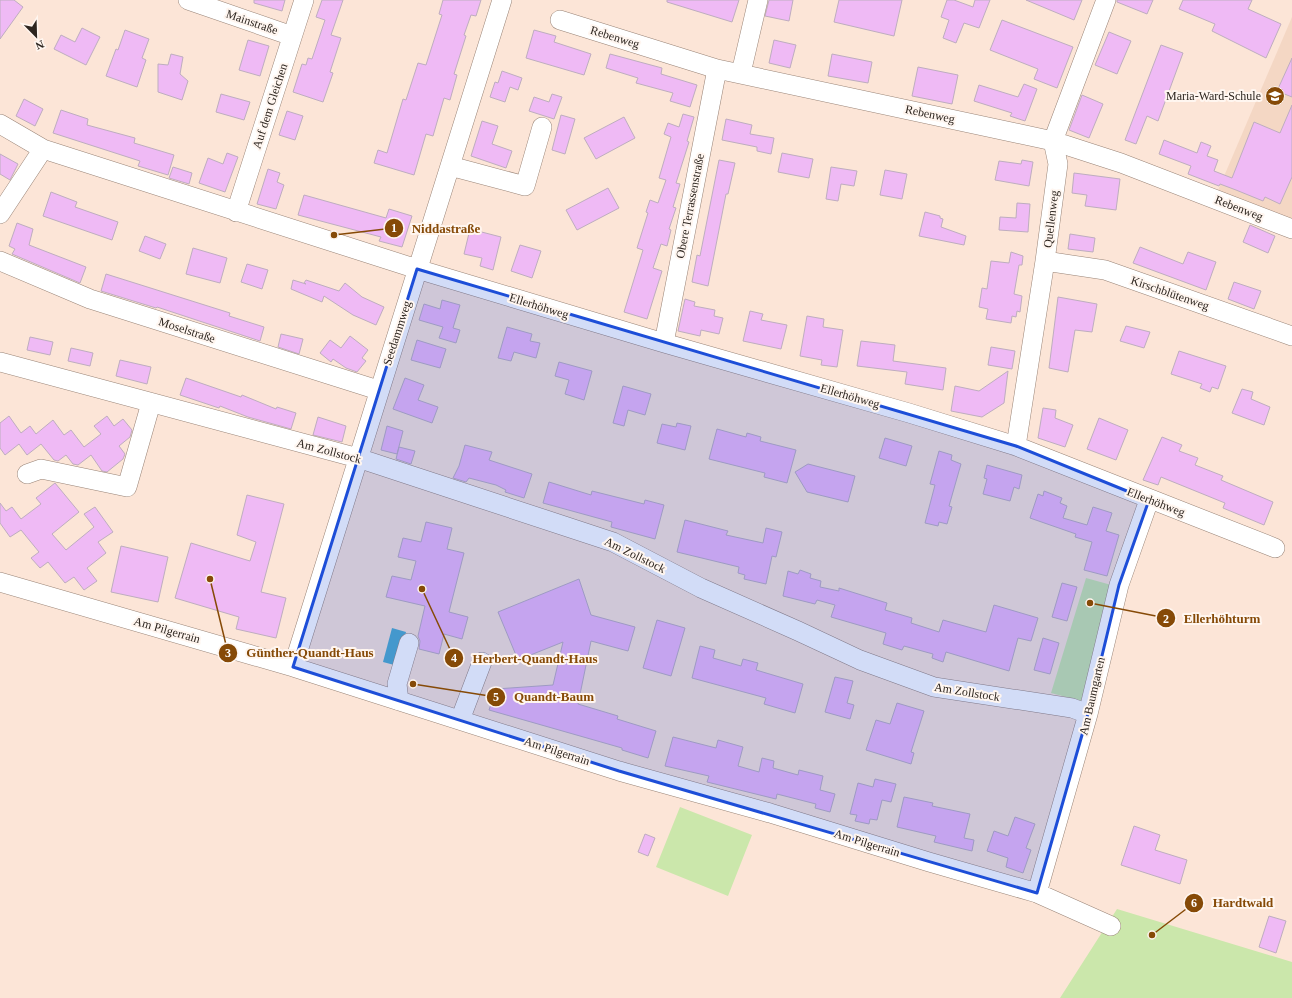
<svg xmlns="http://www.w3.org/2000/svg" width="1292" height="998" font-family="Georgia,serif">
  <rect width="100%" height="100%" fill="#fce5d7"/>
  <!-- built -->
  <path fill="#f4d7c4" d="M1292 17V225L1216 195Z"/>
  <!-- green -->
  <path fill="#cbe7ab" d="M1086 578 1115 586 1081 701 1051 693Z
    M680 807 752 835 728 896 656 867Z
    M1117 909 1292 962V998H1060Z"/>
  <!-- water -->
  <path fill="#4eabcb" d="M392 628 406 632 398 666 383 662Z"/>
  <!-- building -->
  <path fill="#efbaf5" stroke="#beadbf" d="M0 0H14L23 7 0 39Z
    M254 0H285L282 11 254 3Z
    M322 0H343L331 35 341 38 330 72 333 73 323 102 293 92 302 64 306 65 308 58 312 59 325 20 316 17Z
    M443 0H481L476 16 471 15 464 35 466 36 454 74 457 75 450 100 444 98 433 136 426 134 414 175 374 163 378 150 387 153 403 99 406 100 418 63 426 65 442 15 439 14Z
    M667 0H739L732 22 667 2Z
    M769 0H793L789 21 765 16Z
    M839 0H902L894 36 834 22Z
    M947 0H954L973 7 975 0H990L979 28 964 23 956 43 943 38 949 20 941 17Z
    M1026 0H1082L1074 20Z
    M1117 0H1153L1147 14 1117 2Z
    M1183 0H1252L1248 9 1281 24 1266 58 1212 31 1215 24 1179 9Z
    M1002 20 1073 47 1057 88 1034 79 1038 69 990 50Z
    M82 28 100 37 86 65 54 49 61 35 75 42Z
    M125 30 149 39 142 58 146 60 137 87 106 76 116 49 118 50Z
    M534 30 556 36 554 42 591 54 584 75 526 58Z
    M1109 32 1131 41 1117 74 1095 65Z
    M248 40 269 46 260 76 239 70Z
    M774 40 796 45 790 68 769 63Z
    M1161 45 1183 53 1158 121 1147 116 1136 144 1125 140Z
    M171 54 183 57 180 74 188 81 182 100 158 92V64L168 65Z
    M610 54 662 68 661 74 697 85 690 107 670 101 673 93 636 83 638 78 606 68Z
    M832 54 872 62 868 83 828 76Z
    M1292 58V97L1277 91Z
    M918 67 958 75 952 104 912 96Z
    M502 71 522 78 518 90 510 87 505 102 490 97 495 82 498 83Z
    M1024 84 1037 89 1025 121 1010 116 1012 113 974 101 979 85 1018 97Z
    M221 94 250 102 244 120 216 112Z
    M552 94 562 97 554 119 529 111 534 97 549 102Z
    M1082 95 1103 104 1089 138 1069 130Z
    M24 99 43 109 35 126 16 116Z
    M1292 105V177L1280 204 1265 197 1263 201 1236 190 1220 184 1219 186 1188 174 1191 166 1159 154 1164 140 1197 153 1201 142 1211 146 1207 156 1218 160 1214 171 1232 178 1254 122 1280 133Z
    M61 110 88 119 87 125 135 138 134 143 174 155 168 175 138 166 140 161 53 133Z
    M287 111 303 116 295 140 279 135Z
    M683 114 694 117 687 141 689 142 676 183 680 184 673 207 676 208 669 229 671 230 667 246 661 244 653 268 662 271 647 319 624 312 643 250 637 248 648 213 646 212 650 200 658 203 666 180 659 178 671 137 664 134 668 123 679 127Z
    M561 115 575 119 565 154 552 150Z
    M624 117 635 138 596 159 584 138Z
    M726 119 752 125 750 134 774 138 771 154 757 151V147L722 140Z
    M482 121 498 126 492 144 512 151 506 168 471 156Z
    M227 153 238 157 225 192 199 183 208 158 223 164Z
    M782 153 813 159 809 178 778 172Z
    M0 154 18 164 10 180 0 174Z
    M719 160 735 163 728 194H726L708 286 692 282 697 255 700 256Z
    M1022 160 1033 162 1029 186 995 180 999 161 1021 164Z
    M173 167 192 173 189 184 169 178Z
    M831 167 857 171 854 186 841 184 838 201 826 199Z
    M268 169 280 173 277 182 284 185 276 209 257 204Z
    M885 170 907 174 902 199 880 195Z
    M1074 173 1120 179 1116 210 1085 206 1087 195 1072 193Z
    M608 188 619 208 577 230 566 210Z
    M51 192 77 202 75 207 118 222 112 240 43 216Z
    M304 195 386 218 389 209 412 216 402 247 379 241 381 237 298 215Z
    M1017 203 1030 204 1028 232 999 230 1000 217 1016 218Z
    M925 212 940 216V218L943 219 941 227 966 236 964 245 919 236Z
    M17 223 33 229 29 245 86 267 80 283 12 254 15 249 9 246Z
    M1250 225 1275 236 1268 253 1243 242Z
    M470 229 501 237 493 270 480 266 482 258 464 254Z
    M1070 234 1095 238 1093 252 1068 249Z
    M145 236 166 244 160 259 139 251Z
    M520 245 541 251 532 278 511 271Z
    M1140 247 1183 264 1188 252 1216 262 1206 290 1133 263Z
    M193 248 227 258 220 283 186 274Z
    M1011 252 1023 256 1022 265H1019L1014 294 1022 296 1020 312 1017 311 1016 317 1012 316 1011 323 986 319 988 309 979 307 982 288 987 289 991 261 1009 263Z
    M247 264 268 270 262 289 241 282Z
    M106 274 230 313 229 316 264 327 260 341 157 307 156 308 101 291Z
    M293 280 306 284 304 283 306 280 339 291 345 283 362 297 384 307 376 325 353 315 324 296 322 302 291 289Z
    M1234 282 1261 291 1254 309 1228 299Z
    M1058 297 1097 304 1092 332 1075 330 1068 372 1049 368Z
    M685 299 695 302 694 306 715 310 714 316 723 318 719 334 701 330 700 336 678 331Z
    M442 300 460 305 453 328 460 330 456 343 439 338 443 327 419 320 424 304 440 309Z
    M750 311 763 314 761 320 787 325 781 349 743 341Z
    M807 316 824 319 823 327 843 330 837 367 821 365 822 360 800 356Z
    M1126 326 1150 332 1144 348 1120 341Z
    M507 327 532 334 530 341 540 343 536 358 514 352 511 361 498 358Z
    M281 334 303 339 299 354 278 347Z
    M350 336 368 350 362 358 366 361 357 372 346 368 333 359 331 362 320 353 330 340 341 348Z
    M30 337 53 342 50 355 27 350Z
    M417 340 446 349 440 368 411 360Z
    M861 341 895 345 893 361 946 368 943 390 905 384 907 372 857 366Z
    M991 347 1015 351 1012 369 988 365Z
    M71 348 93 353 90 366 68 361Z
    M1179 351 1226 366 1218 389 1212 387 1210 392 1200 388 1202 384 1171 374Z
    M120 360 151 367 147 384 116 376Z
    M559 362 592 371 584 400 565 394 569 380 555 376Z
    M1008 371 1004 403 982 417 951 411 955 386 979 391Z
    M186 378 241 397 242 395 276 409 277 407 296 413 291 429 248 417 220 406 219 408 180 395Z
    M405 378 424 385 418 400 438 407 432 423 393 409Z
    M623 386 651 394 645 415 628 410 624 426 613 423Z
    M1242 389 1253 392 1251 399 1270 407 1264 425 1232 413Z
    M1043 408 1056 410 1055 418 1073 425 1065 447 1038 438Z
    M9 416 21 433 30 426 36 434 53 420 64 435 71 430 84 447 101 434 94 426 107 416 114 426 123 419 132 430 130 437 119 446 125 454 123 459 107 472 102 471 91 455 78 465 73 464 66 455 58 461 54 460 41 444 27 455 19 444 5 455 0 448V423Z
    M318 417 346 426 342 442 313 435Z
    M1099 418 1128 430 1116 460 1087 449Z
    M677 423 691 426 685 450 657 443 662 424 676 427Z
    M387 426 403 431 397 454 381 450Z
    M717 429 746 437 747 433 761 437 760 441 796 450 787 483 764 477 765 473 709 459Z
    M1162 437 1182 445 1179 451 1198 458 1195 465 1223 476 1221 480 1273 502 1264 525 1223 508 1225 503 1161 477 1158 485 1143 480Z
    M885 438 912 446 906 466 879 458Z
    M465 445 492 452 489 460 532 474 524 498 505 492 506 490 496 485 469 478 466 482 453 478 459 466Z
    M399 447 415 451 411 464 396 459Z
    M939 451 952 455 951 460 961 464 949 506 952 507 947 524 939 522 938 526 925 523 935 485 930 484Z
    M808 464 855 476 848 502 807 492 795 472Z
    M987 465 1022 475 1019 489 1014 487 1010 501 983 494 987 479 984 478Z
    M549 482 591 495 592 491 644 504 645 500 664 505 655 539 611 527 612 522 543 503Z
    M55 483 79 512 52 534 66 550 94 527 84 514 95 507 113 532 98 542 106 553 87 568 97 581 84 590 74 577 65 583 48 562 40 568 31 558 39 552 21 530 10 537 0 523V503L6 511 12 507 21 519 41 504 36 498Z
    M1044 491 1062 498 1060 503 1067 506 1063 518 1087 525 1093 507 1112 513 1106 531 1119 535 1107 576 1084 570 1092 542 1075 537 1076 534 1030 518 1038 494 1043 496Z
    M247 495 284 504 261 592 286 598 276 638 236 629 239 617 175 598 191 543 250 561 256 542 237 535Z
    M685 520 728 531 726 535 763 543 766 528 782 532 776 557 772 556 766 584 744 579 745 575 738 573 739 567 677 552Z
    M426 522 452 528 447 549 464 553 449 612 468 617 462 639 444 634 439 654 419 649 420 641 418 636 425 606 386 597 392 576 411 580 416 561 398 557 403 538 421 542Z
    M121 546 168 557 158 602 111 592Z
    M800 570 811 574 810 578 821 581 820 587 839 591V588L887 603 885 610 912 618 911 623 939 632 943 620 986 632 994 605 1038 618 1031 641 1018 638 1009 671 946 652 943 662 932 658 933 654 904 646 902 650 883 644 886 633 831 617 835 605 817 600 815 604 783 596 788 571 798 574Z
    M579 579 591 615 635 627 628 651 591 641 578 704 618 716 617 719 656 731 648 758 622 750V748L489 710 496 689 553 685 563 642 518 660 498 612Z
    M1062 583 1077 587 1067 621 1052 617Z
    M657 620 685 628 671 676 643 668Z
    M1043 638 1059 643 1050 674 1034 670Z
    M700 646 715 650 713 658 741 666 743 659 758 663 756 670 803 684 795 713 764 704 766 698 692 678Z
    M835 677 853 681 847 703 854 705 850 719 825 712Z
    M897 703 924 711 911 752 914 753 911 764 866 750 876 720 890 724Z
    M673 737 716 748 718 740 743 747 738 766 759 772 762 758 774 761 773 768 798 775 799 770 823 776 820 790 835 794 830 812 815 808 816 804 777 794 776 799 707 782 709 776 665 766Z
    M875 779 896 784 891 802 882 800 877 820 870 819 869 824 855 821 857 815 850 814 858 783 873 787Z
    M904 797 933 803 932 806 970 814 964 838 974 840 972 851 934 842 936 836 897 827Z
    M1015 817 1035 824 1026 848 1031 850 1023 873 1006 867 1008 858 987 851 994 831 1008 836Z
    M1134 826 1160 835 1155 850 1187 860 1180 884 1121 865Z
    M645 834 655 838 648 856 638 852Z
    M1269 916 1286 921 1276 953 1259 947Z"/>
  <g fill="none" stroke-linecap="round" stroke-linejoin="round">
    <defs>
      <path id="minor" d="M188 0 292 36
        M560 20 717 69 1053 141 1121 163 1292 229
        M741 73 758 0
        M0 124 43 149 417 269 664 343 909 413 1016 446 1275 548
        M450 166 525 186 542 127
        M236 212 304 0
        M0 214 43 149
        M0 261 90 299 378 390
        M1045 261 1105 270 1292 336
        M664 343 717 69
        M0 362 358 458 613 542 701 588 798 631 860 660 934 687 1072 708 1088 714
        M1016 446 1045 261 1058 164 1053 141 1106 0
        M27 474 41 469 127 487 151 403
        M0 582 293 667 619 771 770 813 929 862 1037 893 1111 926
        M293 667 502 0
        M399 701 397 684 409 643
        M460 720 482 662
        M1037 893 1088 714 1119 585 1149 500"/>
    </defs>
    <!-- minor casing -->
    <use href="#minor" stroke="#998477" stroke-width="20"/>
    <!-- minor -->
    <use href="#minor" stroke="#fff" stroke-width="19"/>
  </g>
  <!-- marked area -->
  <path fill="#1d4ed8" fill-opacity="0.2" stroke="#1d4ed8" stroke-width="3" stroke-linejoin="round" d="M417 269 1016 446 1149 500 1119 585 1088 714 1037 893 619 771 293 667Z"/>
  <!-- icons -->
  <defs>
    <symbol id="school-disc" viewBox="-11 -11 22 22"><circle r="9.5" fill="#864a07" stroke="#fff6f0"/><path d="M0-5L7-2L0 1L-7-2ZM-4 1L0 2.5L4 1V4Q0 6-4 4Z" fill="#fff"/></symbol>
  </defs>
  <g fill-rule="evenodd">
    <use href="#school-disc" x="1264" y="85" width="22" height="22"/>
  </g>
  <g text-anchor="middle" stroke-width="4" stroke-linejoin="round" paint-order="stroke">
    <!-- street labels -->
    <g font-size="12" fill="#2d251f" stroke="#fff6f0">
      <text transform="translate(252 22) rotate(19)" y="4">Mainstraße</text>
      <text transform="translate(615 37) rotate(17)" y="4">Rebenweg</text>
      <text transform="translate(270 106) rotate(-72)" y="4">Auf dem Gleichen</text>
      <text transform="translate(930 114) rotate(12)" y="4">Rebenweg</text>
      <text transform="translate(690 206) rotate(-79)" y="4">Obere Terrassenstraße</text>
      <text transform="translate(1239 208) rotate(21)" y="4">Rebenweg</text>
      <text transform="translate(1051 219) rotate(-83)" y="4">Quellenweg</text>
      <text transform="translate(1170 293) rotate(19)" y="4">Kirschblütenweg</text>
      <text transform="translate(539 306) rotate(17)" y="4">Ellerhöhweg</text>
      <text transform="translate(187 330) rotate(18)" y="4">Moselstraße</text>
      <text transform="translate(397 333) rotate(-72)" y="4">Seedammweg</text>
      <text transform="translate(850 396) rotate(16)" y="4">Ellerhöhweg</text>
      <text transform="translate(329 451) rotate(15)" y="4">Am Zollstock</text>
      <text transform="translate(1156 502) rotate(21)" y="4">Ellerhöhweg</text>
      <text transform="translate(635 555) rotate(26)" y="4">Am Zollstock</text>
      <text transform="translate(167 630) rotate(16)" y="4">Am Pilgerrain</text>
      <text transform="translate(967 692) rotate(9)" y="4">Am Zollstock</text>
      <text transform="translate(1092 696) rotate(-77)" y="4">Am Baumgarten</text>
      <text transform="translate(557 751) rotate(18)" y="4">Am Pilgerrain</text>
      <text transform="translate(867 843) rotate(17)" y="4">Am Pilgerrain</text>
    </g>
    <!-- poi labels -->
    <g font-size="12" fill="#2d251f" stroke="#fff6f0" text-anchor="end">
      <text x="1261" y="100">Maria-Ward-Schule</text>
    </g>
  </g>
  <!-- callouts -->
  <path fill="none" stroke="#864a07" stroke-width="1.5" d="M334 235L394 228M1090 603L1166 618M210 579L228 653M422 589L454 658M413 684L496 697M1152 935L1194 903"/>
  <g fill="#864a07" stroke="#fff6f0" stroke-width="1.5">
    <circle cx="334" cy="235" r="4"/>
    <circle cx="1090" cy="603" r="4"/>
    <circle cx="210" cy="579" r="4"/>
    <circle cx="422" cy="589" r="4"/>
    <circle cx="413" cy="684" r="4"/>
    <circle cx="1152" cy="935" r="4"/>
    <circle cx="394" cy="228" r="10"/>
    <circle cx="1166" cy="618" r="10"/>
    <circle cx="228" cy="653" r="10"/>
    <circle cx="454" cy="658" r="10"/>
    <circle cx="496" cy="697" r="10"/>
    <circle cx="1194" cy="903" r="10"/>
  </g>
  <g font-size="12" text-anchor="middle" font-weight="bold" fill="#fff">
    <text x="394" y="232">1</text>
    <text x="1166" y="623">2</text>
    <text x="228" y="657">3</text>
    <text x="454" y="662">4</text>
    <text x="496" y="701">5</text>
    <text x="1194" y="907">6</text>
  </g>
  <g font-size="13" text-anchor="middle" font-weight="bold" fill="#864a07" stroke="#fff6f0" stroke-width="4" stroke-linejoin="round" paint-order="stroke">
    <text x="446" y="233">Niddastraße</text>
    <text x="1222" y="623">Ellerhöhturm</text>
    <text x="310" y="657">Günther-Quandt-Haus</text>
    <text x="535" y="663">Herbert-Quandt-Haus</text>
    <text x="554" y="701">Quandt-Baum</text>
    <text x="1243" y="907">Hardtwald</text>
  </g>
  <!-- north arrow -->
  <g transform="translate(36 36) rotate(157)" stroke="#fff6f0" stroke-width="3" paint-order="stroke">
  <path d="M0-3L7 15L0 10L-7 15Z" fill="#2d251f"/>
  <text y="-6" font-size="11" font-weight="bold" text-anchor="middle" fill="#2d251f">N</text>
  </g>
</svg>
